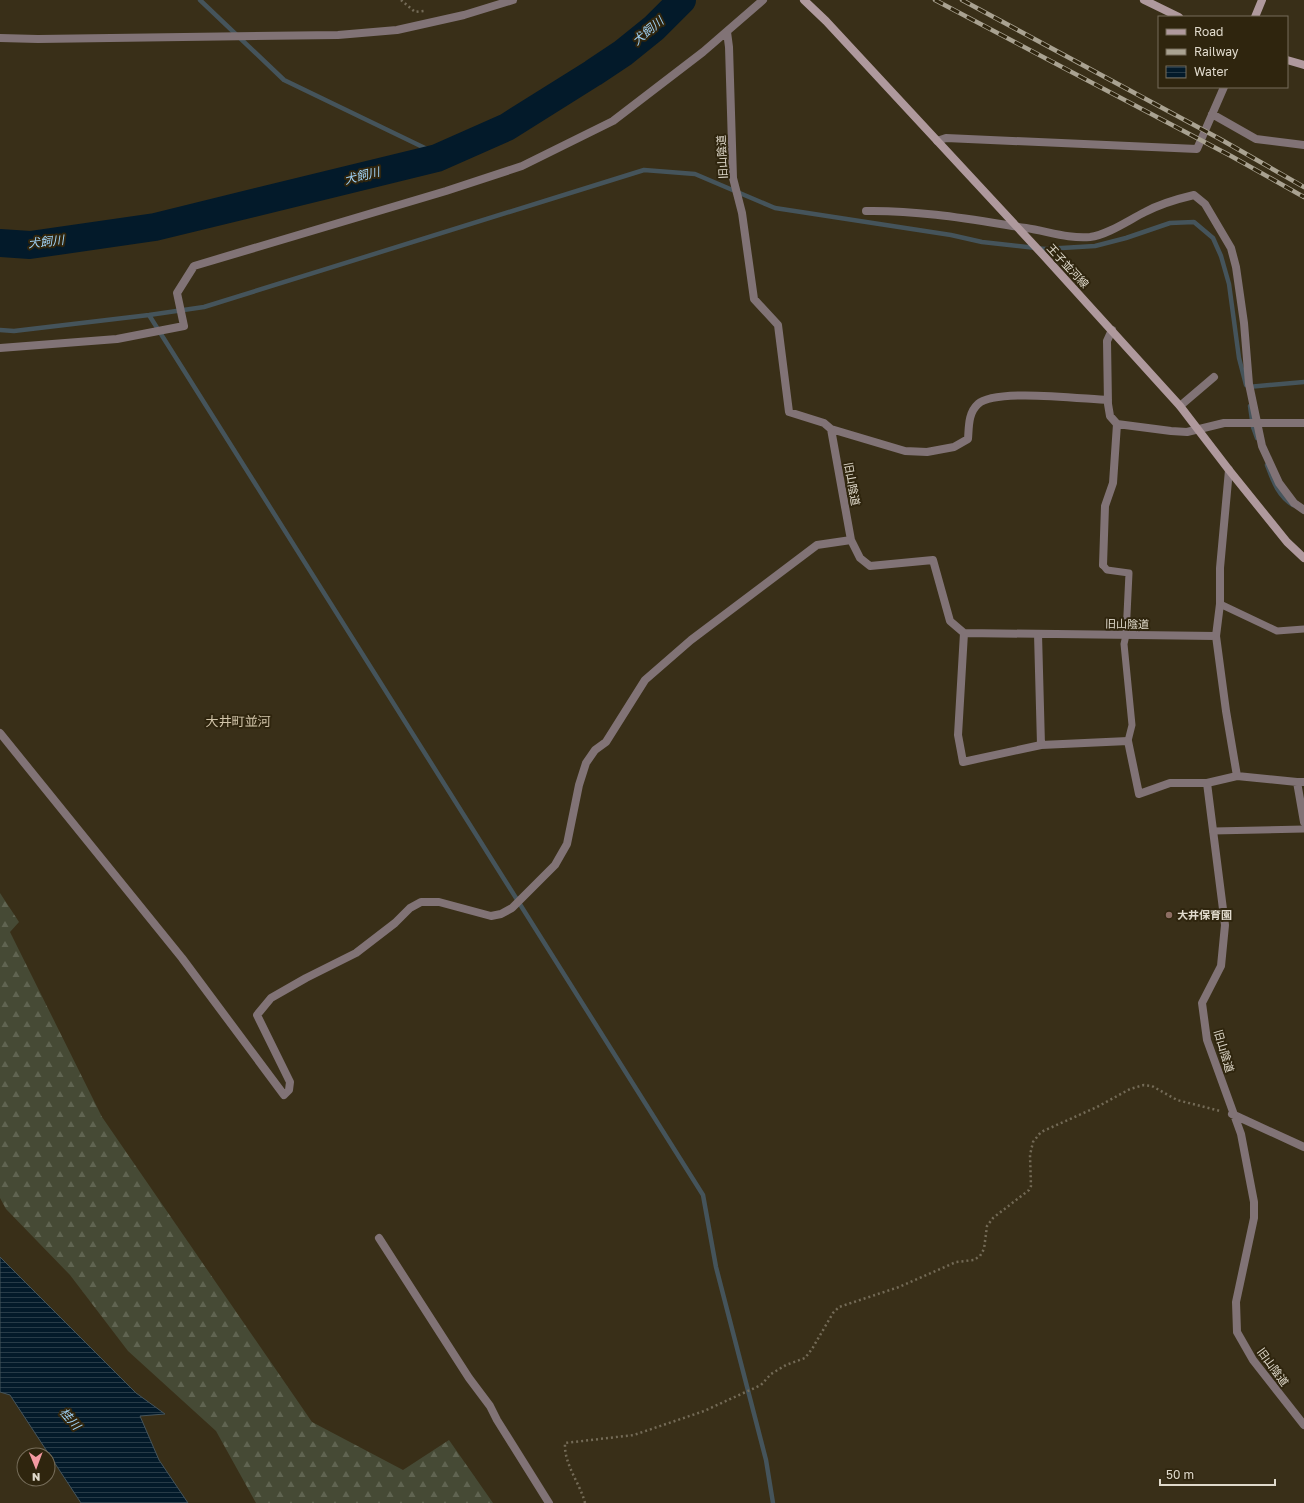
<svg xmlns="http://www.w3.org/2000/svg" width="1304" height="1503" font-family="'Golos Text','Noto Sans JP',sans-serif">
  <defs>
    <pattern id="forest-firs" width="22" height="20" patternUnits="userSpaceOnUse"><rect width="22" height="20" fill="#464a35"/><path d="M5 1l3.5 6h-7zM16 11l3.5 6h-7z" fill="#606451"/></pattern>
    <pattern id="water-rules" width="6" height="5" patternUnits="userSpaceOnUse"><rect width="6" height="5" fill="#031a2a"/><path d="M0 2.5h6" fill="none" stroke="#273b48"/></pattern>
  </defs>
  <rect width="100%" height="100%" fill="#392f18"/>
  <!-- forest -->
  <path fill="url(#forest-firs)" d="M0 893 19 922 10 932 102 1117 312 1422 403 1470 449 1440 493 1503H256L216 1431 128 1351 70 1275 6 1209 0 1198Z"/>
  <!-- water -->
  <path fill="url(#water-rules)" stroke="#45545b" d="M0 1257 136 1393 165 1414 140 1416 159 1460 188 1503H81L10 1395 0 1392Z"/>
  <g fill="none" stroke-linecap="round" stroke-linejoin="round">
    <!-- stream -->
    <path stroke="#45545b" stroke-width="4.5" d="M200 0 284 80 429 150 437 158
      M149 315 703 1195 716 1267 766 1460 773 1503
      M0 330 14 331 149 315 204 307 644 170 695 174 775 208 951 235 982 242 1045 249 1095 246 1126 238 1170 223 1194 222 1213 238 1221 256 1229 284 1239 358 1246 385
      M1248 387 1304 382
      M1250 406 1253 427 1257 438
      M1267 465C1273 481 1278 496 1293 505"/>
    <!-- river -->
    <path stroke="#031a2a" stroke-width="28" d="M0 243 30 245 155 227 437 158 507 127 593 73 623 53 654 28 682 0"/>
    <!-- path -->
    <path stroke="#746b57" stroke-width="2.5" stroke-dasharray="2 3" stroke-linecap="butt" d="M401 0 415 12 424 11
      M585 1503C580 1483 564 1465 565 1443L634 1435 704 1411 761 1385 771 1374 786 1365 805 1358 812 1349 833 1313 839 1307 899 1287 956 1262 974 1260 980 1256 984 1249 987 1226 993 1218 1029 1190 1031 1186 1030 1155 1033 1142 1041 1132 1097 1107 1130 1089 1144 1085 1152 1086 1177 1100 1220 1111"/>
    <!-- lane -->
    <path stroke="#817376" stroke-width="7" d="M1103 565 1107 570 1129 573 1126 635 1124 644 1132 725 1128 741
      M1220 604 1277 631 1304 629
      M1213 831 1304 829"/>
    <!-- street -->
    <path stroke="#817376" stroke-width="8" d="M727 32 729 47 733 178 742 213 754 299 778 325 789 412 824 423 831 429 851 540 860 558 870 566 933 560 950 621 964 633 1216 636
      M0 38 38 39 338 35 397 30 464 15 513 0
      M1212 114 1256 139 1304 145
      M937 141 946 138 1197 149 1224 87
      M866 211C920 210 974 220 1026 228 1047 231 1069 239 1090 237 1107 235 1129 220 1145 212 1160 204 1177 199 1194 195L1205 204 1231 248 1236 267 1244 323 1249 384 1262 446 1279 483 1294 503 1304 510
      M1112 330 1107 341 1108 404 1110 416 1117 424 1171 431 1187 432 1224 423H1304
      M0 348 117 339 184 326 177 293 194 266 446 191 522 166 613 121 703 52 763 0
      M1180 406 1214 377
      M831 429 905 451 927 452 954 447 968 439C969 427 968 413 978 404 995 388 1082 399 1108 400
      M1229 470 1220 568V604L1216 636 1226 711 1237 776
      M1103 565 1105 506 1113 483 1117 424
      M964 633 958 735 963 762 1041 745 1128 741 1139 794 1170 783H1207L1237 776 1297 782H1304
      M1038 634 1041 745
      M0 733 182 958 284 1095 289 1090 290 1082 257 1015 271 998 306 978 356 953 395 923 410 908 421 902H439L491 916 501 914 512 908 555 865 567 844 579 785 586 763 595 750 606 742 645 680 691 640 817 545 851 540
      M1297 782 1304 822
      M1207 783 1225 925 1221 966 1202 1003 1207 1040 1241 1134 1254 1202V1218L1236 1302 1237 1332 1253 1360 1304 1425
      M1232 1114 1304 1147
      M379 1238 469 1378 490 1406 497 1420 549 1503"/>
    <!-- secondary -->
    <path stroke="#af999d" stroke-width="8" d="M804 0 826 21 1044 256 1180 406 1229 470 1287 542 1304 558
      M1144 0 1179 17
      M1255 17 1262 0
      M1287 60 1304 65"/>
    <defs>
      <path id="rail" d="M935 0 1231 156 1304 197
        M962 0 1220 139 1304 187"/>
    </defs>
    <!-- rail casing -->
    <use href="#rail" stroke="#a9a291" stroke-width="4.5"/>
    <!-- rail -->
    <use href="#rail" stroke="#2f250e" stroke-width="3" stroke-dasharray="9" stroke-linecap="butt"/>
  </g>
  <!-- markers -->
  <circle fill="#8d6e63" stroke="#2f250e" stroke-width="1.5" cx="1169" cy="915" r="4"/>
  <g text-anchor="middle" stroke-width="4" stroke-linejoin="round" paint-order="stroke">
    <!-- street labels -->
    <g font-size="11" fill="#e0dacc" stroke="#2f250e">
      <text transform="translate(722 157) rotate(-93)" y="4">旧山陰道</text>
      <text transform="translate(1068 266) rotate(47)" y="4">王子並河線</text>
      <text transform="translate(852 484) rotate(80)" y="4">旧山陰道</text>
      <text transform="translate(1127 624) rotate(1)" y="4">旧山陰道</text>
      <text transform="translate(1224 1051) rotate(74)" y="4">旧山陰道</text>
      <text transform="translate(1273 1367) rotate(54)" y="4">旧山陰道</text>
    </g>
    <!-- poi labels -->
    <g font-size="11" font-weight="bold" fill="#e0dacc" stroke="#2f250e" text-anchor="start">
      <text x="1177" y="919">大井保育園</text>
    </g>
    <!-- water labels -->
    <g font-size="12" font-style="italic" fill="#a1d3f7" stroke="#2f250e">
      <text transform="translate(648 31) rotate(-40)" y="4">犬飼川</text>
      <text transform="translate(362 176) rotate(-14)" y="4">犬飼川</text>
      <text transform="translate(46 242) rotate(-6)" y="4">犬飼川</text>
      <text transform="translate(70 1419) rotate(49)" y="4">桂川</text>
    </g>
    <!-- quarter labels -->
    <g font-size="13" fill="#d1c4a9" stroke="#2f250e">
      <text x="238" y="726">大井町並河</text>
    </g>
  </g>
  <!-- legend -->
  <rect x="1158" y="16" width="130" height="72" fill="#2f250e" stroke="#766d5a"/>
  <rect x="1166" y="29" width="20" height="6" fill="#af999d" stroke="#766d5a"/>
  <text x="1194" y="36" font-size="12" fill="#e0dacc">Road</text>
  <rect x="1166" y="49" width="20" height="6" fill="#a9a291" stroke="#766d5a"/>
  <text x="1194" y="56" font-size="12" fill="#e0dacc">Railway</text>
  <rect x="1166" y="66" width="20" height="12" fill="url(#water-rules)" stroke="#766d5a"/>
  <text x="1194" y="76" font-size="12" fill="#e0dacc">Water</text>
  <!-- north arrow -->
  <g transform="translate(36 1467) rotate(179)"><circle r="19" fill="#2f250e" stroke="#766d5a"/>
  <path d="M0-3L7 15L0 10L-7 15Z" fill="#f49aa2"/>
  <text y="-6" font-size="11" font-weight="bold" text-anchor="middle" fill="#e0dacc">N</text>
  </g>
  <!-- scale -->
  <path d="M1160 1479v6h115v-6" fill="none" stroke="#e0dacc" stroke-width="2"/>
  <text x="1166" y="1479" font-size="12" fill="#e0dacc" stroke="#2f250e" stroke-width="3" paint-order="stroke">50 m</text>
</svg>
